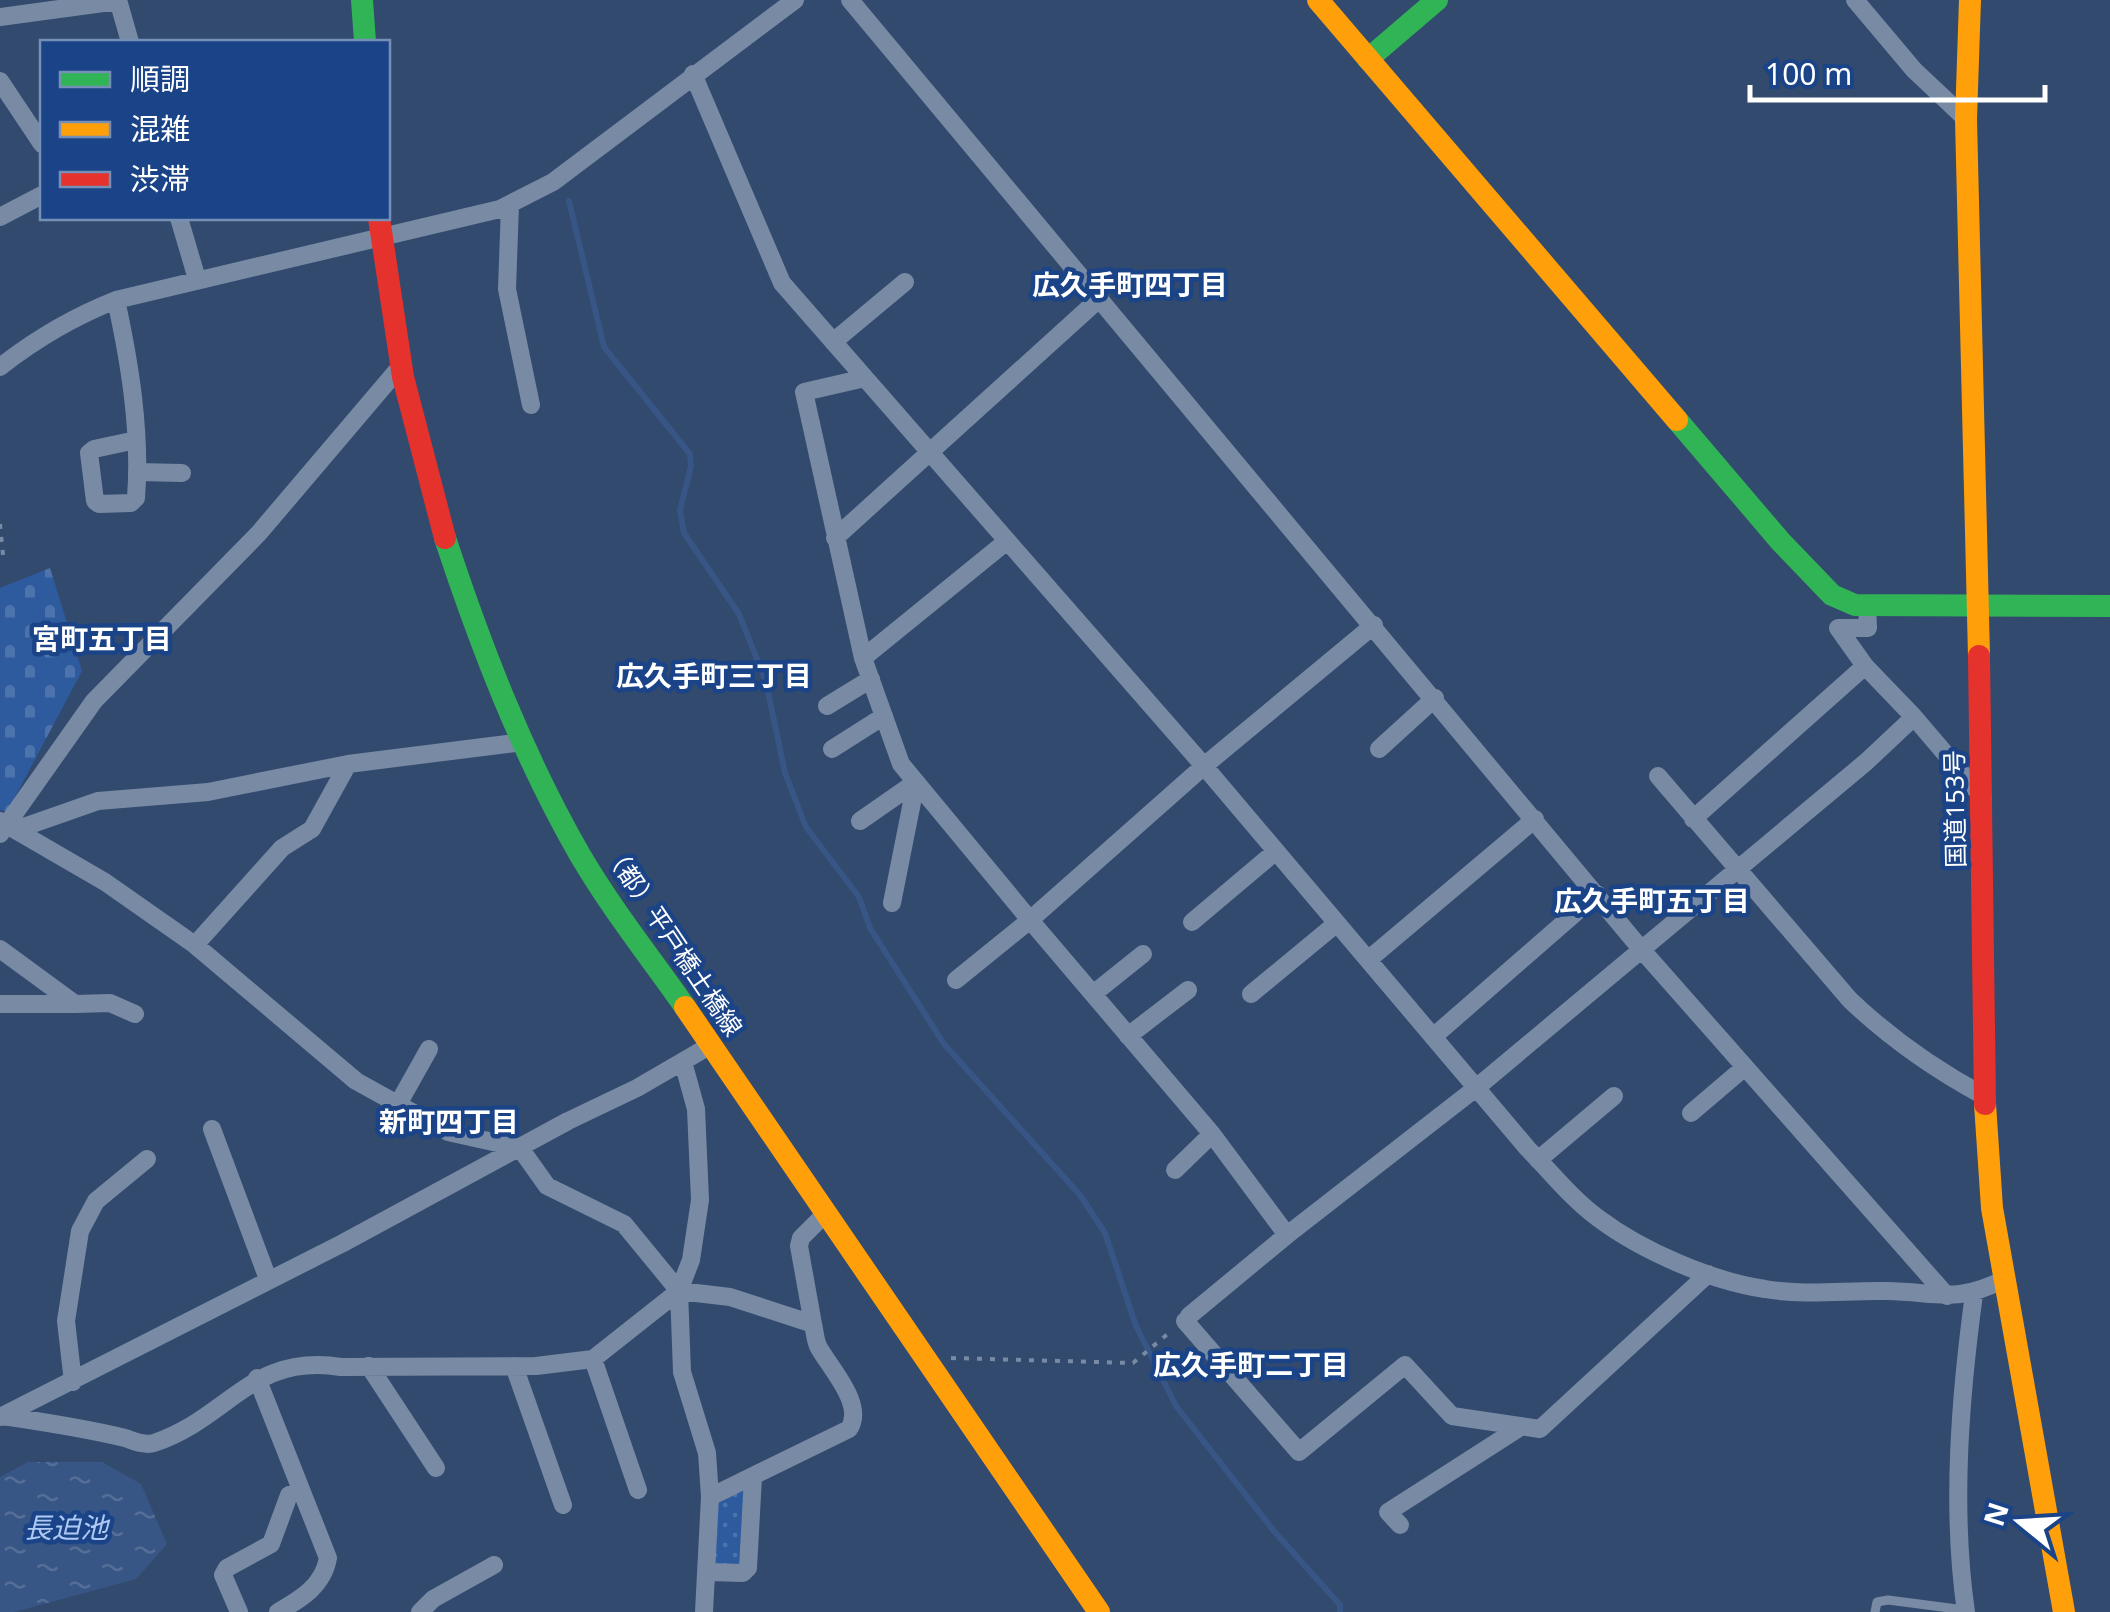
<svg xmlns="http://www.w3.org/2000/svg" width="2110" height="1612" font-family="'Noto Sans','Noto Sans JP',sans-serif">
  <defs>
    <pattern id="green-dots" width="8" height="8" patternUnits="userSpaceOnUse" patternTransform="scale(2.5)"><rect width="8" height="8" fill="#2e5a9e"/><path d="M2 2h.1M6 6h.1" fill="none" stroke="#4d73ad" stroke-width="1.8" stroke-linecap="round"/></pattern>
    <pattern id="cemetery-stones" width="16" height="16" patternUnits="userSpaceOnUse" patternTransform="scale(2.5)"><rect width="16" height="16" fill="#2e5a9e"/><path d="M2 7V4a2 2 0 0 1 4 0v3zM10 15v-3a2 2 0 0 1 4 0v3z" fill="#4d73ad"/></pattern>
    <pattern id="water-ripples" width="26" height="14" patternUnits="userSpaceOnUse" patternTransform="scale(2.5)"><rect width="26" height="14" fill="#375585"/><path d="M2 4q2-2 4 0t4 0M15 11q2-2 4 0t4 0" fill="none" stroke="#556e97"/></pattern>
  </defs>
  <rect width="100%" height="100%" fill="#324a6e"/>
  <!-- green -->
  <path fill="url(#green-dots)" d="M753 1477 748 1568 708 1572 710 1497Z"/>
  <!-- cemetery -->
  <path fill="url(#cemetery-stones)" d="M50 568 82 671 7 812 0 810V588Z"/>
  <!-- water -->
  <path fill="url(#water-ripples)" d="M28 1462H102L141 1484 167 1544 136 1579 14 1612H0V1477Z"/>
  <g fill="none" stroke-linecap="round" stroke-linejoin="round">
    <!-- stream -->
    <path stroke="#375585" stroke-width="6" d="M569 201 604 347 690 454 691 466 680 510 684 533 739 614 766 682 785 773 806 827 859 897 870 928 944 1044 1080 1195 1105 1233 1136 1326 1176 1406 1273 1530 1340 1605V1612"/>
    <!-- path -->
    <path stroke="#798ba4" stroke-width="4" stroke-dasharray="5 8" stroke-linecap="butt" d="M0 524 3 555 0 559
      M951 1358 1133 1363 1170 1332"/>
    <!-- lane -->
    <path stroke="#798ba4" stroke-width="9" d="M1875 1612 1877 1602 1888 1600 1965 1610"/>
    <!-- street -->
    <path stroke="#798ba4" stroke-width="18" d="M118 0 130 42
      M850 0 1641 949 1947 1296
      M1855 0 1914 70 1966 119
      M0 17 118 1
      M693 74 782 283 1204 766 1528 1149C1551 1172 1572 1199 1598 1218 1642 1251 1711 1281 1765 1289 1805 1296 1847 1290 1887 1291 1939 1292 1955 1304 2005 1279
      M0 81 42 144
      M510 205 507 289 531 405
      M0 217 42 195
      M179 218 197 279
      M116 300C130 364 141 432 136 498L131 503 99 504 95 501 89 453 94 449 136 440
      M833 342 905 282
      M0 367C37 338 73 317 116 300L500 209 553 182 795 0
      M138 472 182 473
      M835 538 1100 298
      M1007 541 863 658 901 764 1030 920 1204 766 1374 625
      M1867 605 1868 628H1838L1865 666 1914 717
      M863 658 804 392 865 378
      M827 706 871 679
      M832 749 884 716
      M1379 749 1435 698
      M1658 776 1850 1000C1891 1039 1934 1069 1984 1096
      M1693 819 1865 666
      M0 821 105 882 195 945 356 1081 448 1132 520 1148 547 1186 624 1224 679 1291 730 1297 813 1324 799 1246 801 1238 824 1215
      M860 821 916 782
      M18 829 98 801 208 792 348 764 523 742
      M0 834 94 701 259 533 400 367
      M892 903 916 782
      M1192 922 1276 851
      M195 945 282 848 312 829 348 764
      M0 949 75 1004H0
      M1368 960 1535 819
      M956 980 1030 920 1212 1134 1287 1235
      M1093 994 1143 954
      M1251 994 1337 923
      M75 1004 110 1003 135 1014
      M1128 1036 1188 990
      M1433 1037 1597 894
      M683 1062 696 1109 700 1200 691 1260 679 1291 682 1372 707 1453 710 1497 704 1612
      M397 1106 429 1049
      M1691 1113 1745 1067
      M212 1129 268 1279
      M1538 1160 1614 1096
      M1175 1170 1212 1134
      M1189 1316 1287 1235 1476 1088 1866 762 1914 717 1983 798
      M1185 1321 1299 1452 1405 1365 1452 1416 1540 1429 1708 1274
      M593 1359 638 1490
      M369 1366 436 1468
      M514 1366 563 1505
      M257 1378 328 1558C323 1586 301 1599 278 1612
      M73 1382 66 1321 80 1231 96 1201 147 1159
      M3 1416C44 1422 84 1428 125 1438 134 1441 145 1446 154 1443 229 1418 251 1353 341 1367L536 1366 593 1359 679 1291
      M0 1417 343 1243 568 1121 637 1088 711 1045
      M710 1497 849 1429C865 1405 831 1369 819 1348 815 1341 815 1332 813 1324
      M1400 1525 1388 1512 1519 1428
      M708 1572 743 1573 748 1568 753 1477
      M239 1612 223 1575 227 1568 271 1544 289 1495 299 1491
      M420 1612 433 1599 494 1565
      M1966 1612C1951 1509 1960 1397 1974 1294"/>
    <!-- fast -->
    <path stroke="#30b455" stroke-width="22" d="M362 0 365 42
      M1368 59 1437 0
      M1677 420 1781 542 1832 595 1855 605 2110 606
      M445 538C481 647 523 756 580 855 611 908 650 957 685 1007"/>
    <!-- slow -->
    <path stroke="#ff9f0a" stroke-width="22" d="M1318 0 1677 420
      M1970 0 1966 119 1979 656
      M685 1007 1099 1612
      M1985 1104 1992 1208 2064 1612"/>
    <!-- jam -->
    <path stroke="#e5322d" stroke-width="22" d="M379 218 403 377 445 538
      M1979 656 1985 1104"/>
  </g>
  <g text-anchor="middle" stroke-width="9" stroke-linejoin="round" paint-order="stroke">
    <!-- street labels -->
    <g font-size="25" fill="#fff" stroke="#1a4487">
      <text transform="translate(1955 809) rotate(-91)" y="9">国道153号</text>
      <text transform="translate(673 940) rotate(56)" y="9">（都）平戸橋土橋線</text>
    </g>
    <!-- neighbourhood labels -->
    <g font-size="28" font-weight="bold" fill="#fff" stroke="#1a4487">
      <text x="1130" y="295">広久手町四丁目</text>
      <text x="102" y="649">宮町五丁目</text>
      <text x="714" y="686">広久手町三丁目</text>
      <text x="1652" y="911">広久手町五丁目</text>
      <text x="449" y="1132">新町四丁目</text>
      <text x="1251" y="1375">広久手町二丁目</text>
    </g>
    <!-- water labels -->
    <g font-size="28" font-style="italic" fill="#aecaf4" stroke="#1a4487">
      <text x="66" y="1538">長迫池</text>
    </g>
  </g>
  <!-- legend -->
  <rect x="40" y="40" width="350" height="180" fill="#1a4487" stroke="#768fb7" stroke-width="2.5"/>
  <rect x="60" y="72" width="50" height="15" fill="#30b455" stroke="#768fb7" stroke-width="2.5"/>
  <text x="130" y="90" font-size="30" fill="#ffffff">順調</text>
  <rect x="60" y="122" width="50" height="15" fill="#ff9f0a" stroke="#768fb7" stroke-width="2.5"/>
  <text x="130" y="140" font-size="30" fill="#ffffff">混雑</text>
  <rect x="60" y="172" width="50" height="15" fill="#e5322d" stroke="#768fb7" stroke-width="2.5"/>
  <text x="130" y="190" font-size="30" fill="#ffffff">渋滞</text>
  <!-- north arrow -->
  <g transform="translate(2020 1522) rotate(288)" stroke="#1a4487" stroke-width="8" paint-order="stroke">
  <path d="M0-8L18 38L0 25L-18 38Z" fill="#ffffff"/>
  <text y="-15" font-size="28" font-weight="bold" text-anchor="middle" fill="#ffffff">N</text>
  </g>
  <!-- scale -->
  <path d="M1750 85v15h295v-15" fill="none" stroke="#ffffff" stroke-width="5"/>
  <text x="1765" y="85" font-size="30" fill="#ffffff" stroke="#1a4487" stroke-width="8" paint-order="stroke">100 m</text>
</svg>
